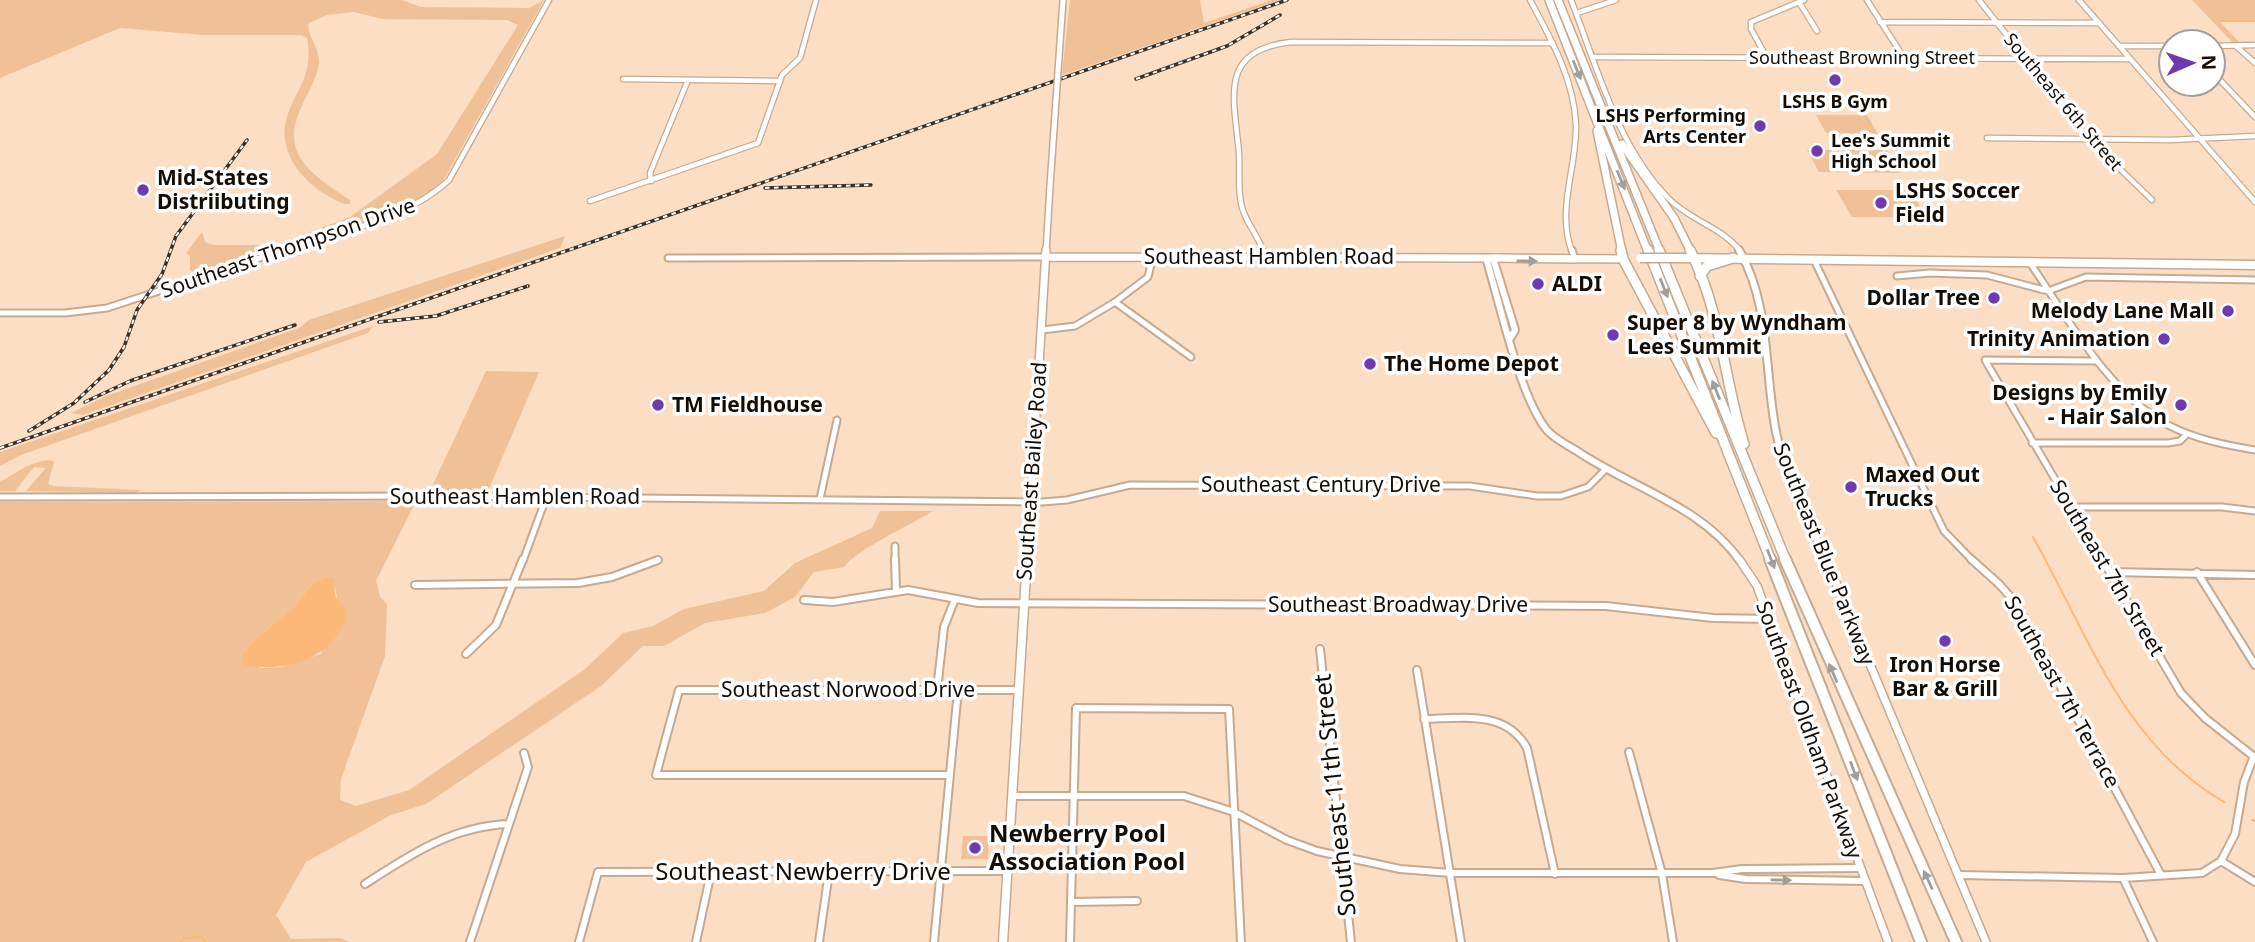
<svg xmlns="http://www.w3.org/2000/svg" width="2255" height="942" font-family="'Noto Sans',sans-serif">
  <rect width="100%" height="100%" fill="#fbdec4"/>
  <!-- green -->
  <path fill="#f0c196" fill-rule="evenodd" d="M0 0H402L421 7 529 8 544 0 443 181C404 219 339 230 288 246L286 241 350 217 437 154 518 25 507 20 383 19 354 12 327 15 309 23C305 33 320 47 319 63 317 79 307 94 301 108 278 156 316 177 350 200V204H345C310 191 273 155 288 114 300 82 313 75 307 38L302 35H203L120 28 0 78Z
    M1070 0H1200L1204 23 1272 0H1280L1062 75Z
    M2192 0H2255V22H2220L2241 44H2234Z
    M1816 115H1867L1878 134 1826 133Z
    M1807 150H1887L1901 173 1819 172Z
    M1836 190H1910L1927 217H1852Z
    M202 232 205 242 214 245H267L269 252 195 273 190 270V256L186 253Z
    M565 236 560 248 83 415 71 413 106 396 299 328 309 320Z
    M373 326 368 333 21 455 0 466V452Z
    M486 371 539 372 488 491H430Z
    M50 460 54 462 48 484 53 486 141 490 136 493 26 491 46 468 34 467 15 491H0V482C18 472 28 462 50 460Z
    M416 501 376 581 380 597 387 604 385 656 341 779 340 800 356 806 409 790 585 669 623 633 653 626 684 609 764 591 795 563 872 528 880 511H933C909 526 859 548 844 567L814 572 795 597 765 613 705 623 664 646H643L601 686 426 804 391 815 306 862 276 915 291 939 339 938 350 942H0V502ZM312 584 335 587 338 602 321 654 281 667 260 668 243 653 252 642 296 605Z
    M963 836H989L988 859H961Z"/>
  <!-- water -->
  <path fill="#fcb876" d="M326 578 334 579 335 596 347 612C336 659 286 673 244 665L243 653 252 642 296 605 312 584Z"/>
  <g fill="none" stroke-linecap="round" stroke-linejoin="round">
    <!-- stream -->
    <path stroke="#fcb876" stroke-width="2" d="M2221 21H2255
      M2033 537C2088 634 2122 743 2224 802
      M2252 820 2255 821
      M181 942 184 938 202 937 206 942"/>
    <defs>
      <path id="minor-far2" d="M1530 0C1551 39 1574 79 1576 125 1577 167 1556 210 1572 252
        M1867 0 1904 58
        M1979 0 2089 139 2152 200
        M1799 2 1817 31
        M1880 22 2099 23
        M2119 46H2171
        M2213 46 2255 45
        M2236 46 2255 63
        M1594 57 2130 59
        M1767 58 1751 29V22L1804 0
        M623 79 780 81
        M2219 79 2255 117
        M1987 138 2170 140 2255 136
        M651 181 650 173 688 80
        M590 201 758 143 782 75 800 58 816 0
        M278 252C335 233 405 221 449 180L549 0
        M1263 252C1259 236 1249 227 1244 213 1237 197 1240 171 1239 153 1234 97 1218 50 1291 42L1553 43"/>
      <path id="minor-far1" d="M1262 250 1264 256
        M1572 250 1575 259
        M668 258 1046 257
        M1814 260 1944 531 1973 561
        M2030 263C2068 318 2107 392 2168 425 2195 439 2225 445 2255 450
        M1897 276 1930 273 1987 275 2048 291 2086 277 2255 280
        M1115 302 1191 357
        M0 313H65L107 308 284 250
        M1042 330 1075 326 1115 302 1148 277 1153 256
        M2097 361 1985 360 2103 561
        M2032 443H2168L2180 441 2187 434
        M0 497 421 496 1042 502 1067 500 1130 485 1470 486 1537 496H1561L1588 487 1605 470
        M820 499 837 420
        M2074 507H2222L2255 511
        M895 546V561
        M523 561 546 498
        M655 561 658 560"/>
      <path id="minor" d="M895 559 896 591
        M1971 559 1999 584 2016 603 2161 875
        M2102 559 2181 693 2205 718 2253 756
        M2111 572 2255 575
        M2197 572 2255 665
        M415 585 578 583 612 577 658 560
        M804 600 833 602 908 590 978 603 1606 606 1713 618 1771 619
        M1320 649 1351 942
        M466 654 496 625 523 559
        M1417 670 1461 942
        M937 690 944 627 955 599
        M1424 719C1462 718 1506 710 1527 748L1555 874
        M1629 752 1662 874 1673 942
        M950 775H656L679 690H1018
        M1012 796H1184L1234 812 1287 840 1317 851 1400 869 1450 873H1713L1742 869 1859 868
        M2221 861 2255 882
        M1719 875 1746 879 1864 881
        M1958 875 2123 878 2202 873 2221 861 2235 834 2244 782 2254 756
        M2123 878 2153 942
        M365 884C411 854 453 826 509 824
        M1071 902 1137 901
        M470 942 528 767 524 753
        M579 942 598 872 1008 871
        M696 942 711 872
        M819 942 829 872
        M934 942 958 690
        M1070 942 1076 708 1229 709 1241 942"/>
      <path id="tertiary-far2" d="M1571 0C1597 66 1617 146 1668 198 1689 220 1722 227 1741 252
        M2079 0 2255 202
        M1577 13 1616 0"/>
      <path id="tertiary-far1" d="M1739 250C1771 305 1764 371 1776 432 1785 476 1809 519 1826 561
        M1486 258C1500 304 1519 394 1546 429 1553 438 1567 445 1577 451 1630 487 1702 506 1740 561
        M1493 258 1515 330 1511 337"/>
      <path id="tertiary" d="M1739 559 1757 586 1888 942
        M1826 559 1986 942"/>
      <path id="secondary-far2" d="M1046 252 1050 186"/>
      <path id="secondary-far1" d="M1046 257 1493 258
        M1575 259 1493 258 1623 259
        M1027 561 1046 250"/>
      <path id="secondary" d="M1003 942 1027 559"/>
      <path id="primary" d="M1677 258 2255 265"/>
      <path id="motorway-far2" d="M1549 0 1648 252
        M1558 0 1660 252
        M1597 131 1622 252
        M1622 144 1674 218 1691 252"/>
      <path id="motorway-far1" d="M1621 250 1623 259 1716 433
        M1648 250 1771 561
        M1659 250 1786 561
        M1690 250C1721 311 1724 380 1744 444
        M1700 276 1707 266 1733 258"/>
      <path id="motorway" d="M1770 559 1921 942
        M1785 559 1956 942"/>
    </defs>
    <!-- minor-far2 casing -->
    <use href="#minor-far2" stroke="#c5aa91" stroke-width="7"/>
    <!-- minor-far1 casing -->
    <use href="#minor-far1" stroke="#c5aa91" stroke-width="9"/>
    <!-- minor casing -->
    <use href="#minor" stroke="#c5aa91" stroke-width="10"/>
    <!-- tertiary-far2 casing -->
    <use href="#tertiary-far2" stroke="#c5aa91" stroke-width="7"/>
    <!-- tertiary-far1 casing -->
    <use href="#tertiary-far1" stroke="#c5aa91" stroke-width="10"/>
    <!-- tertiary casing -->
    <use href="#tertiary" stroke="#c5aa91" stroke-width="10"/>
    <!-- secondary-far2 casing -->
    <use href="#secondary-far2" stroke="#c5aa91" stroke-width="8"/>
    <!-- secondary-far1 casing -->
    <use href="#secondary-far1" stroke="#c5aa91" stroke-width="10"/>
    <!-- secondary casing -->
    <use href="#secondary" stroke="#c5aa91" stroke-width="11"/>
    <!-- primary casing -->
    <use href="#primary" stroke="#c5aa91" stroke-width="11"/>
    <!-- motorway-far2 casing -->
    <use href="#motorway-far2" stroke="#c5aa91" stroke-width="10"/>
    <!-- motorway-far1 casing -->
    <use href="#motorway-far1" stroke="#c5aa91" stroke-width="12"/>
    <!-- motorway casing -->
    <use href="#motorway" stroke="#c5aa91" stroke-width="14"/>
    <!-- minor-far2 -->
    <use href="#minor-far2" stroke="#fff" stroke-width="4.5"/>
    <!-- minor-far1 -->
    <use href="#minor-far1" stroke="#fff" stroke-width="5"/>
    <!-- minor -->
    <use href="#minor" stroke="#fff" stroke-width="6"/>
    <!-- tertiary-far2 -->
    <use href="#tertiary-far2" stroke="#fff" stroke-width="4.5"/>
    <!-- tertiary-far1 -->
    <use href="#tertiary-far1" stroke="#fff" stroke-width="6"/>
    <!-- tertiary -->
    <use href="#tertiary" stroke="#fff" stroke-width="7"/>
    <!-- secondary-far2 -->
    <use href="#secondary-far2" stroke="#fff" stroke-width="5"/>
    <!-- secondary-far1 -->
    <use href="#secondary-far1" stroke="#fff" stroke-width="7"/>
    <!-- secondary -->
    <use href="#secondary" stroke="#fff" stroke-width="8"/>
    <!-- primary -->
    <use href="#primary" stroke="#fff" stroke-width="8"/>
    <!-- motorway-far2 -->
    <use href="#motorway-far2" stroke="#fff" stroke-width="7"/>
    <!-- motorway-far1 -->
    <use href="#motorway-far1" stroke="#fff" stroke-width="9"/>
    <!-- motorway -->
    <use href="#motorway" stroke="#fff" stroke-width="10"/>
    <defs>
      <path id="rail" d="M1136 79 1227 46 1280 15
        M765 188 871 185
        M379 322 436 316 528 286
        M85 402 130 381 295 325
        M29 431 74 403 109 370 124 347 137 310 162 274 176 236 247 140
        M0 448 1287 0"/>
    </defs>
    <!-- rail casing -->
    <use href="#rail" stroke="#3d3125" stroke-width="3.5"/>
    <!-- rail -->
    <use href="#rail" stroke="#fff" stroke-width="2" stroke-dasharray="4.5" stroke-linecap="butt"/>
    <defs>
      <path id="secondary-bridge" d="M1050 186 1063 0"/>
      <path id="primary-bridge" d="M1640 258H1677"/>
    </defs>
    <!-- secondary-bridge casing -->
    <use href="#secondary-bridge" stroke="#c5aa91" stroke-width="8" stroke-linecap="butt"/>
    <!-- primary-bridge casing -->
    <use href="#primary-bridge" stroke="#c5aa91" stroke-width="11" stroke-linecap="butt"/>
    <!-- secondary-bridge -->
    <use href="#secondary-bridge" stroke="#fff" stroke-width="5"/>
    <!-- primary-bridge -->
    <use href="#primary-bridge" stroke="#fff" stroke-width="8"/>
  </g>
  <!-- one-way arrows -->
  <defs><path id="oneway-solid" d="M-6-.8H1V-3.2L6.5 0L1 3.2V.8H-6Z" transform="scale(1.75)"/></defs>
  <g fill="#a19e9b">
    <use href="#oneway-solid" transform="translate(1577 70) rotate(68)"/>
    <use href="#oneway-solid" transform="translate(1621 180) rotate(68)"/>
    <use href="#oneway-solid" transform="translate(1527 261) rotate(1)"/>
    <use href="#oneway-solid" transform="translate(1664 288) rotate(68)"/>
    <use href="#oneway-solid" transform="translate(1716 390) rotate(-112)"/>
    <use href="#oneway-solid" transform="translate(1771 559) rotate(69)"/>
    <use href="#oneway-solid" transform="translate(1833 673) rotate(-113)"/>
    <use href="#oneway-solid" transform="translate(1854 771) rotate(69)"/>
    <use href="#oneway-solid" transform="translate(1781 880) rotate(1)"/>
    <use href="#oneway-solid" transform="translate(1928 880) rotate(-115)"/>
  </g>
  <!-- markers -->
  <g fill="#7039b0" stroke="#fff" stroke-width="2.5">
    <circle cx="1835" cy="80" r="7"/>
    <circle cx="1760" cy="126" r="7"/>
    <circle cx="1817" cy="151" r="7"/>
    <circle cx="143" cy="190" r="7"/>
    <circle cx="1881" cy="203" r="7"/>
    <circle cx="1538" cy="284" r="7"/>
    <circle cx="1994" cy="298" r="7"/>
    <circle cx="2228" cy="311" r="7"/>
    <circle cx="1613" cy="335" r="7"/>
    <circle cx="2164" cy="339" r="7"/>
    <circle cx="1370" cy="364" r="7"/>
    <circle cx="658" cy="405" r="7"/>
    <circle cx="2181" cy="405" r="7"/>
    <circle cx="1851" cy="487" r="7"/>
    <circle cx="1945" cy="641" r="7"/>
    <circle cx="975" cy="848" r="7"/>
  </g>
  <g text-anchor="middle" stroke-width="7" stroke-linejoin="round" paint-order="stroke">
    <!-- far-street labels -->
    <g font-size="18" fill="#150c04" stroke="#fff">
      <text x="1862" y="64">Southeast Browning Street</text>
      <text transform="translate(2063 102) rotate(50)" y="6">Southeast 6th Street</text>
    </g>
    <!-- far-poi labels -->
    <g font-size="18" font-weight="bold" fill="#150c04" stroke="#fff">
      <text x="1835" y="108">LSHS B Gym</text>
      <text x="1746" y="122" text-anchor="end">LSHS Performing<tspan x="1746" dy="21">Arts Center</tspan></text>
      <text x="1831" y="147" text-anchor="start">Lee's Summit<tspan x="1831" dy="21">High School</tspan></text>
    </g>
    <!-- poi labels -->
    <g font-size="21" font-weight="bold" fill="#150c04" stroke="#fff" text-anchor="start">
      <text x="157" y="185">Mid-States<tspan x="157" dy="24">Distriibuting</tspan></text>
      <text x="1895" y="198">LSHS Soccer<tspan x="1895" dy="24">Field</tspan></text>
      <text x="1552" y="291">ALDI</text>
      <text x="1980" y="305" text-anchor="end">Dollar Tree</text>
      <text x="2214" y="318" text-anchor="end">Melody Lane Mall</text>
      <text x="1627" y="330">Super 8 by Wyndham<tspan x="1627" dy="24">Lees Summit</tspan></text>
      <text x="2150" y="346" text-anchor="end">Trinity Animation</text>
      <text x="1384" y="371">The Home Depot</text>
      <text x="2167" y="400" text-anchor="end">Designs by Emily<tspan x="2167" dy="24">- Hair Salon</tspan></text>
      <text x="672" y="412">TM Fieldhouse</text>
      <text x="1865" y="482">Maxed Out<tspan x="1865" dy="24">Trucks</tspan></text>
      <text x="1945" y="672" text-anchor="middle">Iron Horse<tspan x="1945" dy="24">Bar &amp; Grill</tspan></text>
    </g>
    <!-- street labels -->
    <g font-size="21" fill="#150c04" stroke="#fff">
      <text transform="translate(288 248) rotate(-19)" y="7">Southeast Thompson Drive</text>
      <text x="1269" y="264">Southeast Hamblen Road</text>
      <text transform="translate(1032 471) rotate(-86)" y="7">Southeast Bailey Road</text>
      <text x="1321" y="492">Southeast Century Drive</text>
      <text x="515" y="504">Southeast Hamblen Road</text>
      <text transform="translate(1824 554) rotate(68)" y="7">Southeast Blue Parkway</text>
      <text transform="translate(2107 568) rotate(59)" y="7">Southeast 7th Street</text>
      <text x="1398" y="612">Southeast Broadway Drive</text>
      <text x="848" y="697">Southeast Norwood Drive</text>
      <text transform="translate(2062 692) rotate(61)" y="7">Southeast 7th Terrace</text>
      <text transform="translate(1809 730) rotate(70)" y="7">Southeast Oldham Parkway</text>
    </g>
    <!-- near-street labels -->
    <g font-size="24" fill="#150c04" stroke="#fff">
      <text transform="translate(1335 795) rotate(-96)" y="8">Southeast 11th Street</text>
      <text x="803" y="880">Southeast Newberry Drive</text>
    </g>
    <!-- near-poi labels -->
    <g font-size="24" font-weight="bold" fill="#150c04" stroke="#fff" text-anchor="start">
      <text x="989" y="842">Newberry Pool<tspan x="989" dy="28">Association Pool</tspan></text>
    </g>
  </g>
  <!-- north arrow -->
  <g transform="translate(2192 63) rotate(88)"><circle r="33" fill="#ffffff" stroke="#a19e9b" stroke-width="2"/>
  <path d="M0-5L12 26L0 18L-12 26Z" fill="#7039b0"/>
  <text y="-10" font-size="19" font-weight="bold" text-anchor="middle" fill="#150c04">N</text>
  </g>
</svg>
